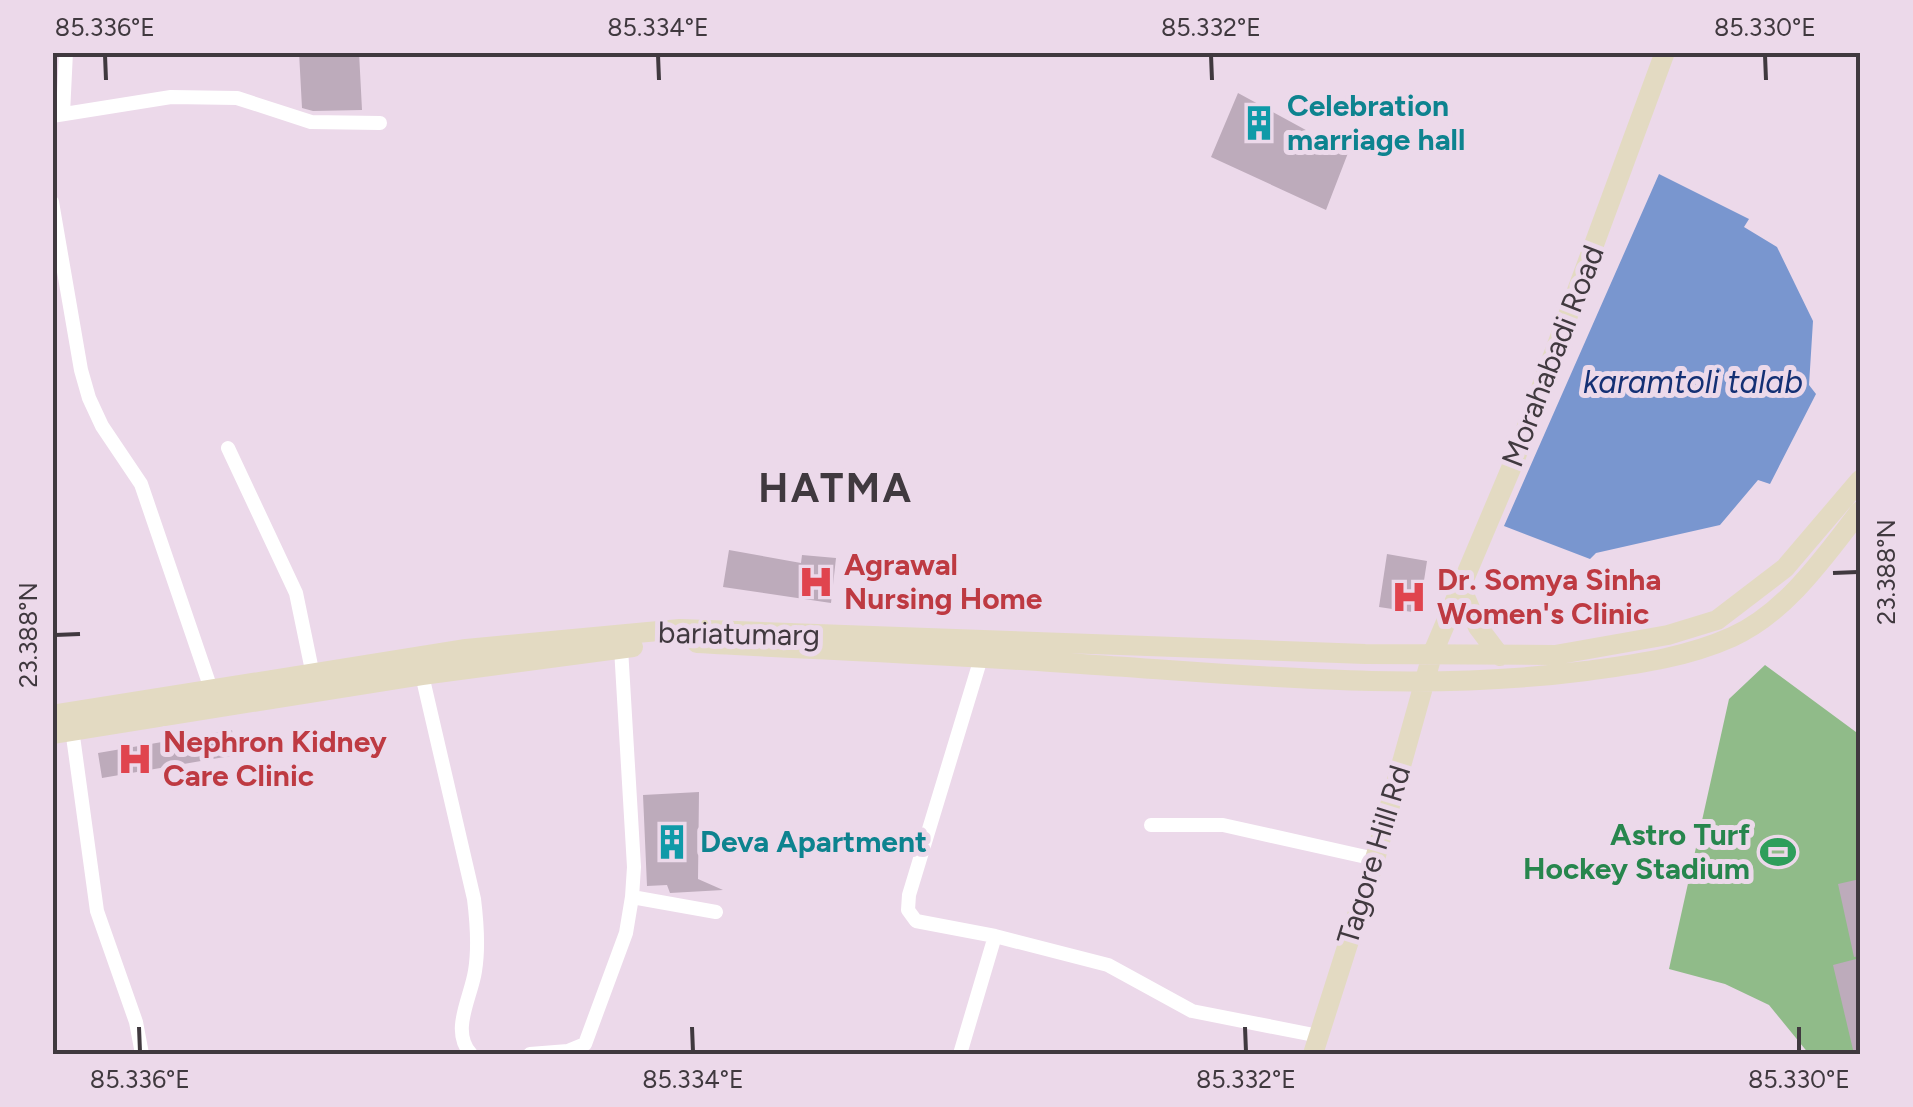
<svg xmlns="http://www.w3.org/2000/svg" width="1913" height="1107" font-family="Figtree,sans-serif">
  <rect width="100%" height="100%" fill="#ecd9ea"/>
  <!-- green -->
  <path fill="#90bb89" d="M1765 665 1860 735V1054H1809L1769 1005 1725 984 1669 969 1729 699Z"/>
  <!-- water -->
  <path fill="#7996cf" d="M1659 174 1749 219 1744 227 1777 247 1813 321 1809 385 1816 394 1770 484 1758 480 1720 525 1596 553 1590 559 1504 526Z"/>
  <!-- building -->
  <path fill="#bdabbb" d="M299 52H359L362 110 313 111 302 108Z
    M1238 93 1348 153 1326 210 1211 157Z
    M729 550 801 563 802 555 836 558 831 603 723 587Z
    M1387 554 1427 561 1419 613 1379 607Z
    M232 730 236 755 102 778 98 753Z
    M699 792 698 879 723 890 670 893 667 885 647 886 643 795Z
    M1860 879V956L1854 957 1838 884Z
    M1860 958V1054H1854L1833 965Z"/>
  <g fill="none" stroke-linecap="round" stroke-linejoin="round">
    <!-- minor -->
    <path stroke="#fff" stroke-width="14" d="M63 114 66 52
      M52 116 171 97 237 98 311 122 380 123
      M52 202 81 370 89 398 102 426 141 484 211 689
      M228 448 296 593 314 680
      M981 658 909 895 908 910 916 921 995 936 1108 965 1192 1011 1319 1036
      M422 675 474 899C477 923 479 947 475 971 471 998 450 1031 471 1054
      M72 729 97 911 136 1022 142 1054
      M1151 825H1223L1375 859
      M632 897 716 912
      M530 1054 568 1051 585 1044 626 933 632 897 634 867 621 648
      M960 1054 995 936"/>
    <!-- secondary -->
    <path stroke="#e3dac2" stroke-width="20" d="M1460 585 1478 627 1500 656
      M697 643C825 650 953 655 1081 664 1250 675 1417 693 1586 671 1636 664 1685 658 1732 637 1786 613 1825 556 1860 511
      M52 715 466 649 680 629 1365 654 1555 655 1668 635 1717 620 1785 568 1860 480
      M52 734 422 675 633 647
      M1313 1054 1375 859 1432 655 1515 459 1665 52"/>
  </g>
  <!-- ticks -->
  <path fill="none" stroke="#40393f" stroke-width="4" d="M105 55 106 80M658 55 659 80M1211 55 1212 80M1765 55 1766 80M1833 573 1858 572M55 635 80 634M139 1027 140 1052M692 1027 693 1052M1245 1027 1246 1052M1799 1027V1052"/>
  <!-- icons -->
  <defs>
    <symbol id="building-bare" viewBox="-9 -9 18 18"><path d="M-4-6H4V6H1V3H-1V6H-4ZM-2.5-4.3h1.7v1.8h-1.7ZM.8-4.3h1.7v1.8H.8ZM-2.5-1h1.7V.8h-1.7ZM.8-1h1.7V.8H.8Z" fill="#0f9aa8" stroke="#ecd9ea" stroke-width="2.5" paint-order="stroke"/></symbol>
    <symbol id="hospital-bare" viewBox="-9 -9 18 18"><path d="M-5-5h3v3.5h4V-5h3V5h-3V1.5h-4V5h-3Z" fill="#e0444e" stroke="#ecd9ea" stroke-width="2.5" paint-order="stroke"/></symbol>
    <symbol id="stadium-bare" viewBox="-9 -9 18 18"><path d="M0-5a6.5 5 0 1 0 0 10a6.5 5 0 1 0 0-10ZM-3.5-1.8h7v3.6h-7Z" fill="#2e9e5b" stroke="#ecd9ea" stroke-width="2.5" paint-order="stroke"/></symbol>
  </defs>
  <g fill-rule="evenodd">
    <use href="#building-bare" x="1234" y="98" width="50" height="50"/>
    <use href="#hospital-bare" x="791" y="557" width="50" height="50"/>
    <use href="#hospital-bare" x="1384" y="572" width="50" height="50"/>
    <use href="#hospital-bare" x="110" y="734" width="50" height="50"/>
    <use href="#building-bare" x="647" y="817" width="50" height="50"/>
    <use href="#stadium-bare" x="1753" y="827" width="50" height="50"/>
  </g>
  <g text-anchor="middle" stroke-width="10" stroke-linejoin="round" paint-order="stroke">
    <!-- culture labels -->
    <g font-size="30" font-weight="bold" fill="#0d838f" stroke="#ecd9ea" text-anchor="start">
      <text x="1287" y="116">Celebration<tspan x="1287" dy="34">marriage hall</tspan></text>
      <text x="700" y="852">Deva Apartment</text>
    </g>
    <!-- street labels -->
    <g font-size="30" fill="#40393f" stroke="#ecd9ea">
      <text transform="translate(1553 356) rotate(-69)" y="10">Morahabadi Road</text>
      <text transform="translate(739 634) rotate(1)" y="10">bariatumarg</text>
      <text transform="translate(1374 855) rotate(-73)" y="10">Tagore Hill Rd</text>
    </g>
    <!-- health labels -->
    <g font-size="30" font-weight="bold" fill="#be3a42" stroke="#ecd9ea" text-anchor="start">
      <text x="844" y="575">Agrawal<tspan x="844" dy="34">Nursing Home</tspan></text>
      <text x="1437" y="590">Dr. Somya Sinha<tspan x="1437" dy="34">Women's Clinic</tspan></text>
      <text x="163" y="752">Nephron Kidney<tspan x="163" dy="34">Care Clinic</tspan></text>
    </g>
    <!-- leisure labels -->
    <g font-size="30" font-weight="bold" fill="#27864d" stroke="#ecd9ea" text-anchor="end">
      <text x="1750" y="845">Astro Turf<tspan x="1750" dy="34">Hockey Stadium</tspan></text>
    </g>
    <!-- water labels -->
    <g font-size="32" font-style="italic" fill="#143074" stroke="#ecd9ea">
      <text x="1693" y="393">karamtoli talab</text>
    </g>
    <!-- district labels -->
    <g font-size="40" font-weight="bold" letter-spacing="2.5" fill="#40393f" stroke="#ecd9ea">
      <text x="836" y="502">HATMA</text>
    </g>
  </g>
  <!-- border -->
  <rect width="1913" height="1107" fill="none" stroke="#ecd9ea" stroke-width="110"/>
  <rect x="55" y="55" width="1803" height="997" fill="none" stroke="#40393f" stroke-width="4"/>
  <g font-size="25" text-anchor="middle" fill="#40393f">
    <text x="105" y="36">85.336°E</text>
    <text x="658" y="36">85.334°E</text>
    <text x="1211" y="36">85.332°E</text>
    <text x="1765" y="36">85.330°E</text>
    <text transform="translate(1886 572) rotate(-90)" y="9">23.388°N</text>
    <text transform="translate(28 635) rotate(-90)" y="9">23.388°N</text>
    <text x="140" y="1088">85.336°E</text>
    <text x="693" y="1088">85.334°E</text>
    <text x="1246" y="1088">85.332°E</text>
    <text x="1799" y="1088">85.330°E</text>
  </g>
</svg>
